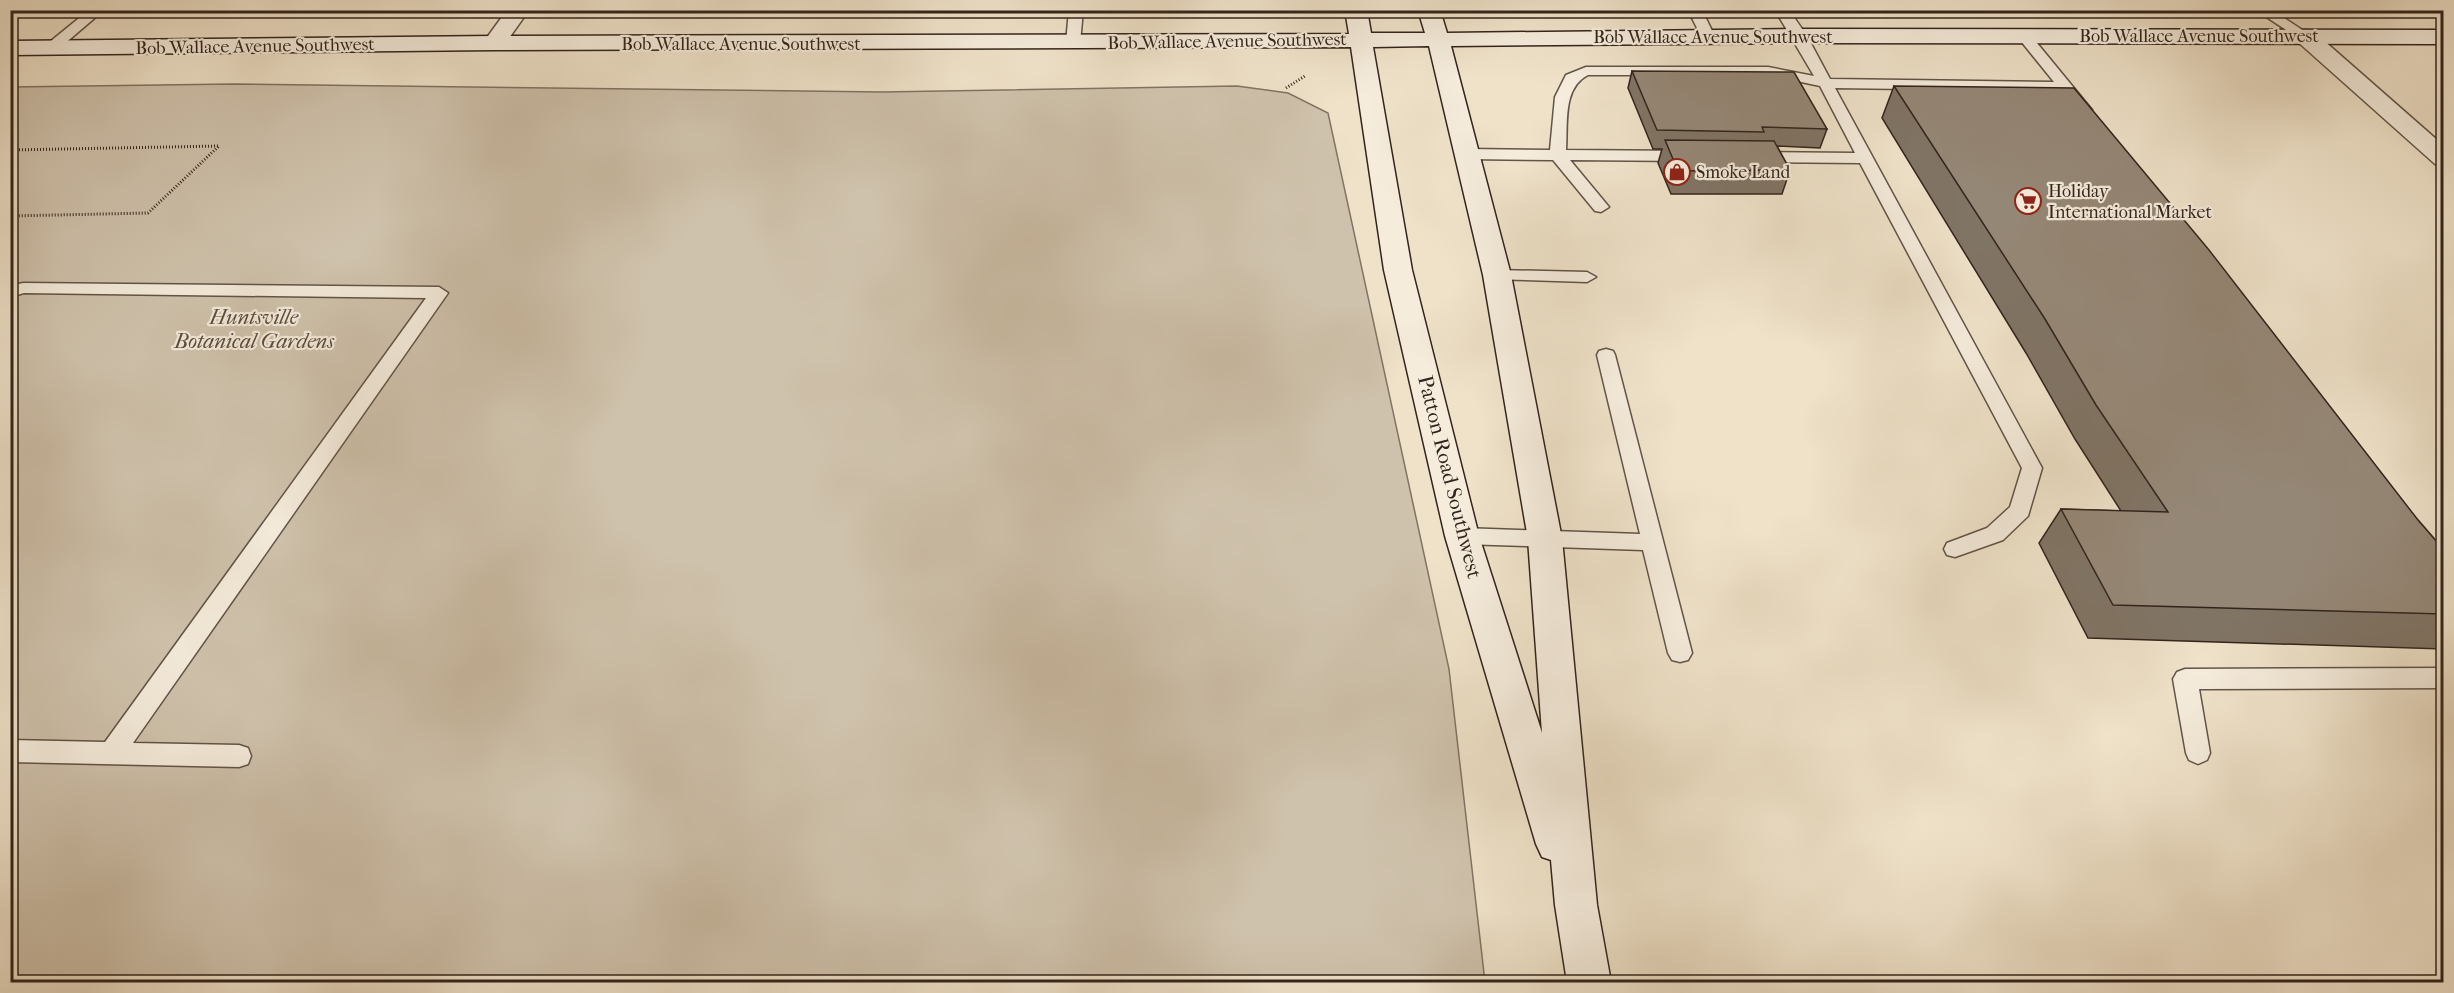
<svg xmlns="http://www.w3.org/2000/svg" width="2454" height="993" font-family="'IM FELL French Canon',serif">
  <rect width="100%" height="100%" fill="#efe2c9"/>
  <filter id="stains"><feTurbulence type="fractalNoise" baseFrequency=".00333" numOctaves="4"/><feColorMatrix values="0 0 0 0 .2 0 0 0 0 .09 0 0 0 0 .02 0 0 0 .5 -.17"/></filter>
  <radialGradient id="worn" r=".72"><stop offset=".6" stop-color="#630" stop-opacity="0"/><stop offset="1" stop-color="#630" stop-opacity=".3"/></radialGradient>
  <!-- green -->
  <path fill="#cfc2ac" stroke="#817364" stroke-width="1.5" d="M234 84 882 92 1237 86 1288 93 1328 113 1449 669 1485 982H11L10 87Z"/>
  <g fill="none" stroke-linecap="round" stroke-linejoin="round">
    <defs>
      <path id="lane" d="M89 10H104L56 51H46V45Z
        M1069 10H1083L1080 43 1073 47 1066 43Z
        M1688 10H1702L1715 37 1713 40H1703Z
        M1775 10H1789L1807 36 1830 79 2054 82 2016 35 2023 31 2028 32 2092 110 2084 115 2079 113 2061 91 1835 88 2042 468 2028 516 2003 540 1955 557 1947 555 1944 549 1947 543 1987 528 2010 507 2022 468 1860 163 1756 162 1748 157 1756 152 1855 153 1820 86 1768 75H1588C1562 88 1568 125 1566 150L1689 151 1697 156 1689 161 1570 160 1609 207 1601 212 1595 211 1553 160 1467 159 1459 154 1467 149 1550 150 1555 97 1566 75 1586 67H1768L1814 76Z
        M2256 10H2272L2313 37 2306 41 2301 40Z
        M1497 270 1587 272 1596 277 1587 282 1491 279 1488 275Z
        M23 283 439 287 448 293 133 743 239 745 248 748 251 756 248 764 239 767 10 762V740L105 742 426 298 24 293 10 297V286Z
        M1606 349 1613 351 1615 355 1692 653 1688 660 1680 662 1672 660 1668 653 1643 550 1462 544 1454 542 1451 536 1454 530 1462 528 1640 534 1597 355 1599 351Z
        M2444 668V688L2199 689 2210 753 2207 760 2198 764 2189 760 2186 753 2173 679 2177 672 2185 669Z"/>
      <path id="street" d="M507 10H529L502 48H486L483 43Z
        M2306 30 2314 32 2444 146V166L2435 164 2298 42 2295 37 2298 32Z"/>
      <path id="secondary" d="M1345 10H1367L1371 33H1425L1418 10H1440L1447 33 1800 29 2444 30V44L1800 43 1451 46 1511 275 1562 539 1597 905 1611 982H1567L1555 905 1551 860 1542 857 1536 844 1445 536 1384 270 1351 47 494 50 10 55V41L494 36 1349 34ZM1429 46 1483 275 1528 539 1542 733 1479 536 1412 270 1373 47Z"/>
    </defs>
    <!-- lane casing -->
    <use href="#lane" stroke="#625448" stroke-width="3"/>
    <!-- street casing -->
    <use href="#street" stroke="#625448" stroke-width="3"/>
    <!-- secondary casing -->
    <use href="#secondary" stroke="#33241d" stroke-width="3"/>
    <!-- path -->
    <path stroke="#33241d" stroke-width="3" stroke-dasharray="1 2" stroke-linecap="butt" d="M1286 88 1305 76
      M10 150 219 146 148 213 10 216"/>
    <!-- lane -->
    <use href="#lane" fill="#f5ecdc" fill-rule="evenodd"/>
    <!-- street -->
    <use href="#street" fill="#f5ecdc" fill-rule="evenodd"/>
    <!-- secondary -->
    <use href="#secondary" fill="#f5ecdc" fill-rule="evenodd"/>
  </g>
  <!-- wall -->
  <path fill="#807465" stroke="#33241d" stroke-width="1.5" d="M1632 71 1827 129 1820 148 1777 146 1790 170 1782 194H1671L1658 163 1662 149H1653L1628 88Z
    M1894 86 2418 520 2444 550V649L2088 638 2039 543 2061 509 2121 511 2075 439 2026 353 1882 118Z"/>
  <!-- building -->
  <path fill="#958776" stroke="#33241d" stroke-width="1.5" d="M1632 71 1794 72 1827 129 1762 127 1764 132 1657 130Z
    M1894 86 2074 88 2209 250 2418 520 2444 550V614L2113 605 2061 509 2168 512 2096 405 2045 319Z
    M1665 140 1774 141 1790 170 1678 171Z"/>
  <!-- icons -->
  <defs>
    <symbol id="shop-ring" viewBox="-11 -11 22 22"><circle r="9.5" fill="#f5ecdc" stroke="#8f2418" stroke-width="1.5"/><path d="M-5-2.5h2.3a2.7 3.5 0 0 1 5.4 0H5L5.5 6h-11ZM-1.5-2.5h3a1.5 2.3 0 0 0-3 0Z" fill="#8f2418"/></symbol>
    <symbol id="supermarket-ring" viewBox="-11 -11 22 22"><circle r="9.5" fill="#f5ecdc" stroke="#8f2418" stroke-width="1.5"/><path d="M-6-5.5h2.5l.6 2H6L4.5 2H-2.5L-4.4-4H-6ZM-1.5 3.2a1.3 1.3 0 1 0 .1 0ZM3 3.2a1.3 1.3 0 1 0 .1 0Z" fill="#8f2418"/></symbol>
  </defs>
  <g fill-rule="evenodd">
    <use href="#shop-ring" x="1662" y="157" width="30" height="30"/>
    <use href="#supermarket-ring" x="2013" y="186" width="30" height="30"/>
  </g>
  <g text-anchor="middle" stroke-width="4.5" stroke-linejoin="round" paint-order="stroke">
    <!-- far-street labels -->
    <g font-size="18" fill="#33241d" stroke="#f5ecdc">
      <text x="2199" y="42">Bob Wallace Avenue Southwest</text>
      <text x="1713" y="43">Bob Wallace Avenue Southwest</text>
      <text transform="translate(1227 41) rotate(-1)" y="6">Bob Wallace Avenue Southwest</text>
      <text x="741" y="50">Bob Wallace Avenue Southwest</text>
      <text transform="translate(255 46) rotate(-1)" y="6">Bob Wallace Avenue Southwest</text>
    </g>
    <!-- far-poi labels -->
    <g font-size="18" fill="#33241d" stroke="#f5ecdc" text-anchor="start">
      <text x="1696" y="178">Smoke Land</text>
      <text x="2048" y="197">Holiday<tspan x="2048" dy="21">International Market</tspan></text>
    </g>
    <!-- park labels -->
    <g font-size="21" font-style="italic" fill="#5a4c41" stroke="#f5ecdc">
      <text x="254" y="324">Huntsville<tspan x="254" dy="24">Botanical Gardens</tspan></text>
    </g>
    <!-- street labels -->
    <g font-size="21" fill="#33241d" stroke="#f5ecdc">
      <text transform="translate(1450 477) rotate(76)" y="7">Patton Road Southwest</text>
    </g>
  </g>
  <!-- margin -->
  <rect width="2454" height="993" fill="none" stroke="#efe2c9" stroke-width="36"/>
  <rect x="12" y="12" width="2430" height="969" fill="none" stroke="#33241d" stroke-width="3"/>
  <rect x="18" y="18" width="2418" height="957" fill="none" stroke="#33241d" stroke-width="1.5"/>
  <rect width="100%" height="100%" filter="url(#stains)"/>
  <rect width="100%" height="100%" fill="url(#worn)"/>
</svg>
